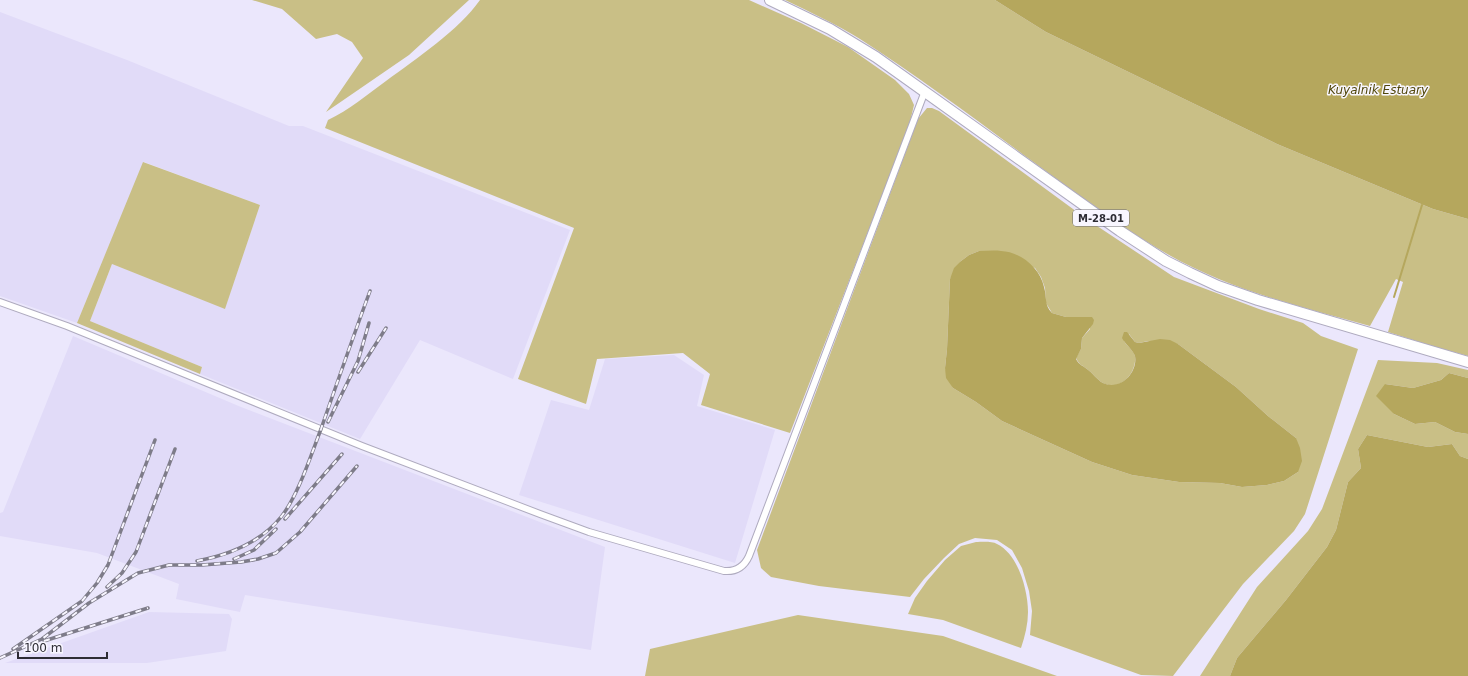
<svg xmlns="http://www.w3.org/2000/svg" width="1468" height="676" font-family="'DejaVu Sans',sans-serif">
  <rect width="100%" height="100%" fill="#ebe7fc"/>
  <!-- built -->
  <path fill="#e1dbf8" d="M0 12 127 60 289 126H303L570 230 513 379 420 340 360 439 200 374 202 367 90 321 112 264 225 308 260 205 144 162 77 323 0 296Z
    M73 336 241 407 605 547 591 650 245 595 240 612 176 599 179 584 97 553 0 536V513L3 512Z
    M674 355 704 375 697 406 775 430 735 563 519 495 551 400 589 410 605 359Z
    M149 612 229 614 232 619 226 651 147 663H5Z"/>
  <!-- green -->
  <path fill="#c9bf86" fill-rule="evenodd" d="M252 0H469L409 55 326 112 363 58 352 42 337 34 316 39 282 9Z
    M480 0H749L801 23 848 47 895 80 909 94 914 105 909 126 790 433 701 405 710 374 683 353 597 359 586 404 518 379 574 228 325 128 328 120C349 110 367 95 386 81 416 59 459 30 480 0Z
    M785 0H995L1046 32 1277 144 1433 209 1468 219V356L1429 345 1388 332 1403 282 1396 279 1370 326C1296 306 1223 288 1157 248 1113 222 1073 191 1032 161 975 119 919 77 860 39 836 24 810 12 785 0Z
    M927 108H932L939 111 1088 220 1174 277 1259 309 1303 323 1321 336 1358 349 1305 514 1294 531 1243 584 1173 676 1141 675 1030 635 1032 611 1029 591 1022 568 1012 550 997 540 975 538 959 544 944 558 924 579 910 597 819 586 771 577 761 568 757 550 918 119ZM979 251H991L1035 268 1041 277 1045 288 1046 303 1052 313 1066 317H1088L1090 329 1082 338 1081 349 1076 358C1079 365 1082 365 1087 369 1093 373 1097 380 1103 383 1120 392 1137 373 1135 356 1134 351 1127 346 1124 341L1129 334 1135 342 1139 343 1148 341 1178 344 1236 387 1268 416 1296 438 1298 472 1284 481 1267 485 1242 487 1220 483 1179 482 1132 475 1092 462 1002 421 976 402 953 388 945 368 947 349 950 279 961 261 969 255Z
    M143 162 260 205 225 309 112 264 90 321 202 367 200 374 77 323Z
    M1378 360 1437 363 1468 370V378L1449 373 1441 380 1413 388 1385 384 1394 414 1415 424 1435 422 1455 432 1468 434V459L1460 456 1452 444 1428 447 1367 435 1358 449 1361 468 1348 482 1336 530 1327 547 1286 600 1237 658 1230 676H1200L1257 587 1308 531 1322 509Z
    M976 542C982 542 992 541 997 544 1018 554 1028 590 1028 612 1028 624 1025 636 1021 648L943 620 908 614 915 598 927 581 945 560 961 546Z
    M798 615 943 636 1057 676H645L650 649Z"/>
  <!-- water -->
  <path fill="#b5a75d" d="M995 0H1468V219L1433 209 1277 144 1046 32Z
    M979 251C986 251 994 250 1001 251 1021 252 1040 268 1044 287 1047 297 1044 305 1052 313L1066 317H1092L1094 320 1093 324 1082 338 1081 349 1076 359C1079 365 1082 365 1087 369 1093 373 1097 380 1103 383 1120 391 1138 373 1135 356 1133 350 1125 344 1122 338L1124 332H1127L1135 342 1139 343 1160 339 1170 340 1178 344 1236 387 1268 416 1296 438 1300 448 1302 461 1298 472 1284 481 1267 485 1242 487 1220 483 1179 482 1132 475 1092 462 1002 421 976 402 953 388 946 378 945 368 947 349 950 279 954 268 961 261 969 255Z
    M1449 373 1468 378V434L1455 432 1435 422 1415 424 1394 414 1376 396 1385 384 1413 388 1441 380Z
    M1367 435 1428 447 1452 444 1460 456 1468 459V676H1230L1237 658 1286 600 1327 547 1336 530 1348 482 1361 468 1358 449Z"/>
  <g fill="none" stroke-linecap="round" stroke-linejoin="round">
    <!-- stream -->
    <path stroke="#b5a75d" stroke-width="2" d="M1394 297 1422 205"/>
    <defs>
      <path id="minor" d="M0 302 67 326 362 446 540 514 589 532 724 571C736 572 744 567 749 556L925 91"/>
      <path id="trunk" d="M770 0 830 29 876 57 1120 231 1166 261 1190 273 1218 286 1258 300 1468 362"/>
    </defs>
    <!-- minor casing -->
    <use href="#minor" stroke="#afabbf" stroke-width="8"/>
    <!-- trunk casing -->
    <use href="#trunk" stroke="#afabbf" stroke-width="12"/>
    <!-- minor -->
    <use href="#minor" stroke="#fff" stroke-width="6"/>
    <!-- trunk -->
    <use href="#trunk" stroke="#fff" stroke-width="10"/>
    <defs>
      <path id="rail" d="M358 372 386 328
        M328 422 358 361 369 323
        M285 519 342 454
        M234 559 254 550 276 529
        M197 561C229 555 260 543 281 517 298 496 311 455 321 429 337 383 353 337 370 291
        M107 587 122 573 136 552 175 449
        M44 641 148 608
        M13 649 82 601 97 583 108 565 155 440
        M0 658 42 639 89 603 138 573 169 565H202L241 562 258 559 276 553 300 532 357 466"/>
    </defs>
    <!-- rail casing -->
    <use href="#rail" stroke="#7e7c89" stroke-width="3.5"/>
    <!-- rail -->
    <use href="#rail" stroke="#f8f6ff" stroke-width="2" stroke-dasharray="6" stroke-linecap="butt"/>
  </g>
  <g text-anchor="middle" stroke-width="3" stroke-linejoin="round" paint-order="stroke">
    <!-- shield labels -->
    <rect fill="#f8f6ff" stroke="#6a6971" stroke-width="1" x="1073" y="210" width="56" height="16" rx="3"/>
    <g font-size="10" font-weight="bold" fill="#2d2c34">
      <text x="1101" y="222">М-28-01</text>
    </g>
    <!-- water labels -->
    <g font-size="12" font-style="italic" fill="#50460a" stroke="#f8f6ff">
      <text x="1378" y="94">Kuyalnik Estuary</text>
    </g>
  </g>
  <!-- scale -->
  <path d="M18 652v6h89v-6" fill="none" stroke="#2d2c34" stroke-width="2"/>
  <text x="24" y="652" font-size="12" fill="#2d2c34" stroke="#f8f6ff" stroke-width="3" paint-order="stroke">100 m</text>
</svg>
